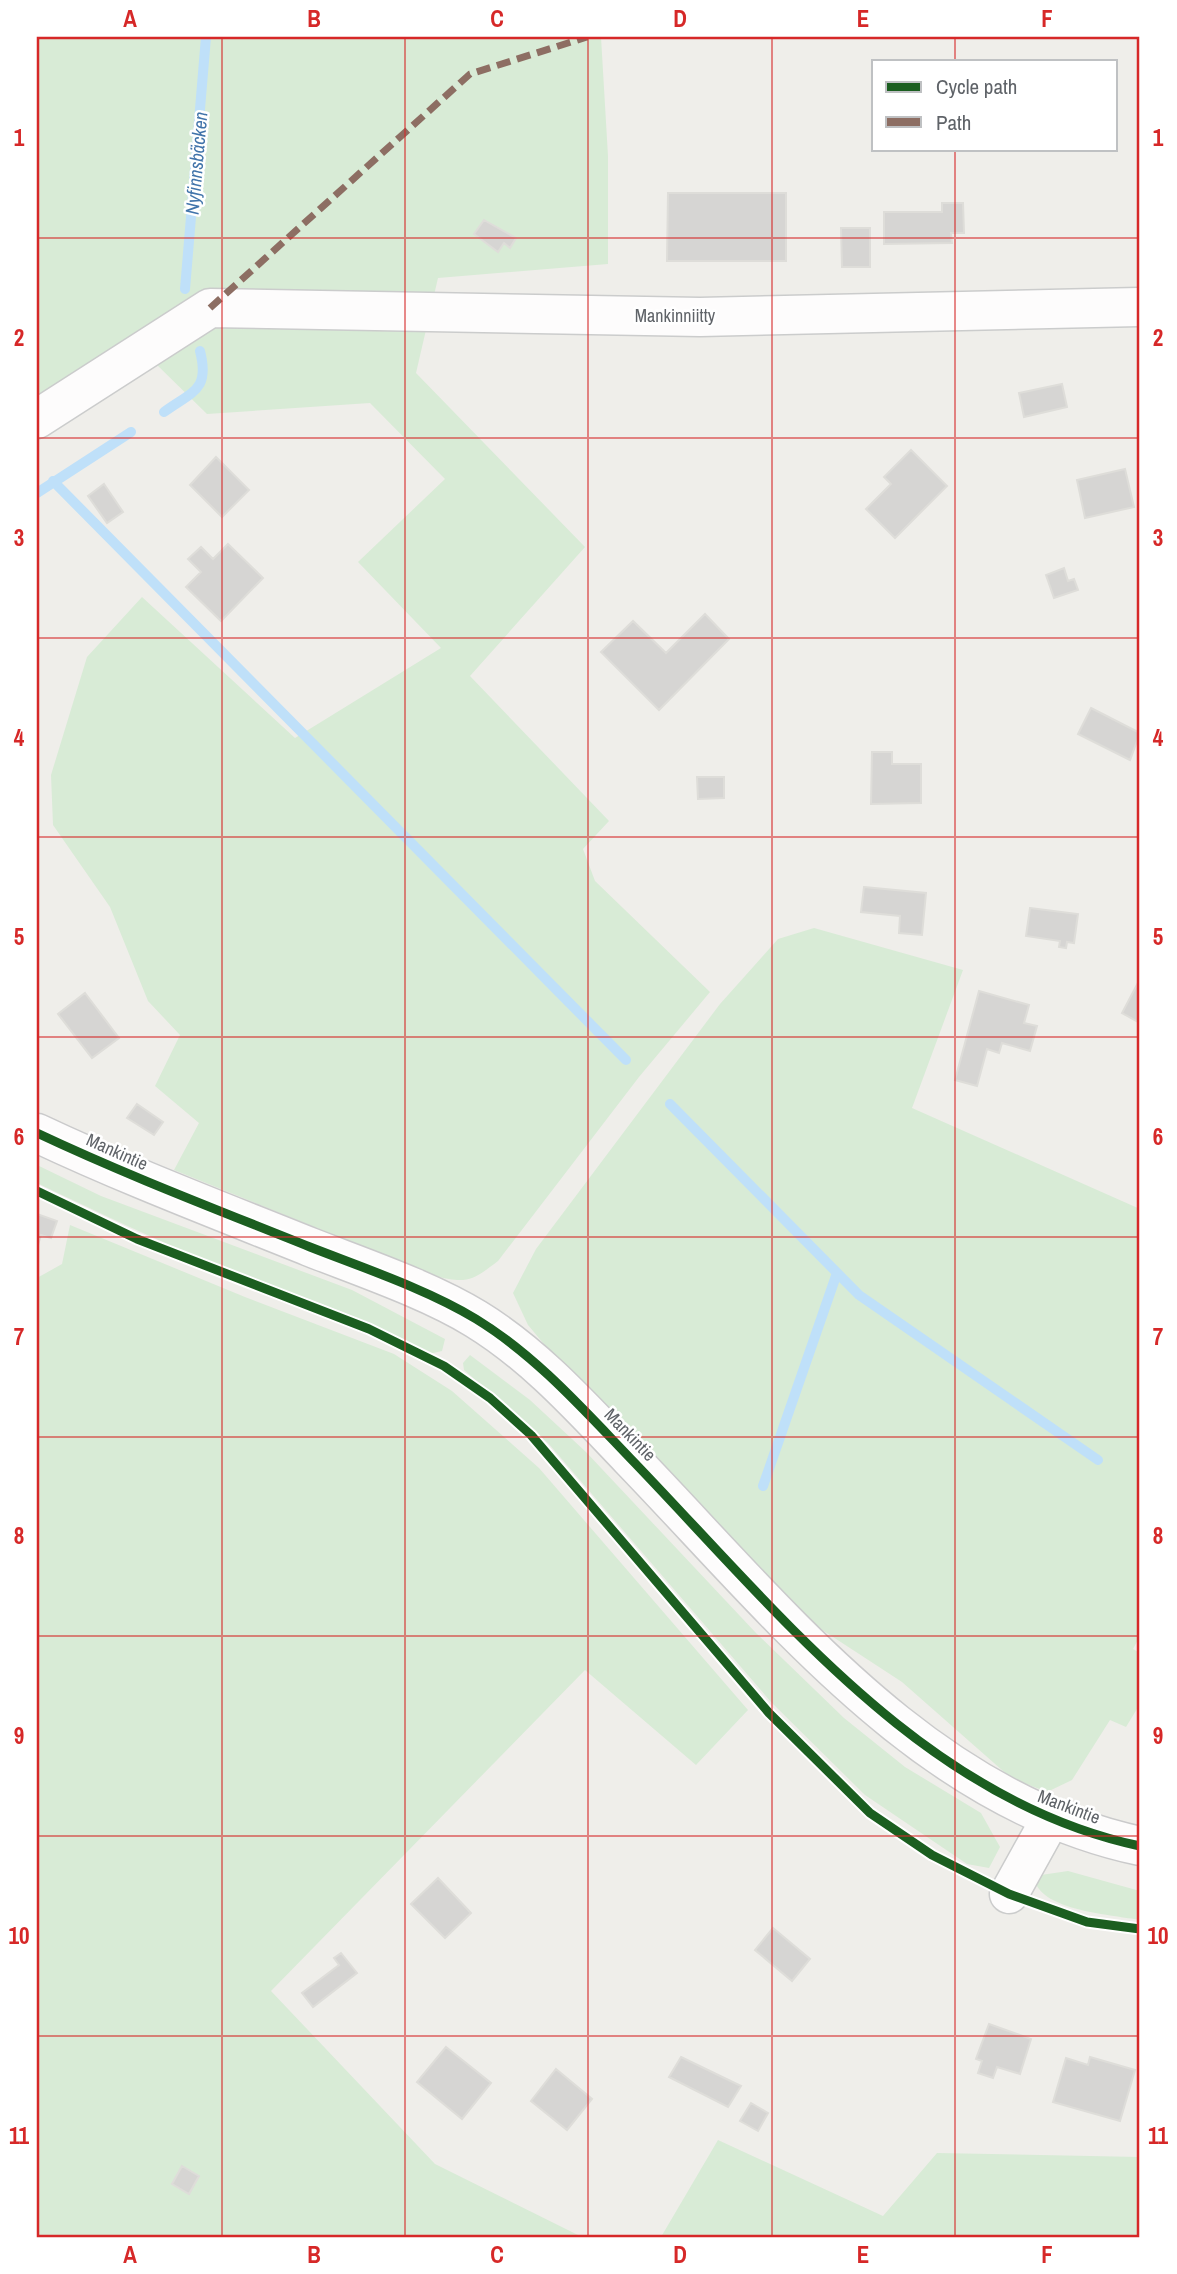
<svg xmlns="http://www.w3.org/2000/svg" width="1177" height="2274" font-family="'Archivo Narrow',sans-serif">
  <rect width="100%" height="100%" fill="#efeeea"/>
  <!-- green -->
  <path fill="#d8ebd6" d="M37 37H601L608 156V264L438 278 416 373 585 547 470 676 609 821 583 849 595 881 710 992 639 1077 498 1261C472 1281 467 1284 435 1276L174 1170 199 1123 155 1086 180 1035 148 1001 110 907 53 825 51 775 87 657 142 597 295 738 441 648 358 562 445 479 370 403 207 414 155 363 146 326 37 402Z
    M814 928 963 970 912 1108 1140 1209V1636L1133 1649 1140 1653V1704L1126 1727 1110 1720 1072 1780 1047 1792 1011 1778 902 1682 807 1620 559 1362 528 1325 513 1293 536 1249 720 1004 778 939Z
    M37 1165 101 1196 352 1290 445 1339 442 1351 429 1354C366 1316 291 1294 222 1267 159 1242 98 1212 37 1183Z
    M70 1225 245 1297 394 1354 452 1391 539 1468 748 1710 696 1765 585 1670 271 1991 435 2164 582 2237H37V1278L62 1264Z
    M470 1355 530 1400 586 1452 756 1633 844 1718 905 1767 981 1813 1000 1847 989 1868 967 1864 865 1795 771 1702 548 1443 464 1370 463 1363Z
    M1068 1871 1140 1891V1920C1113 1915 1048 1911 1036 1884L1041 1875Z
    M718 2140 883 2216 937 2153 1140 2157V2237H661Z"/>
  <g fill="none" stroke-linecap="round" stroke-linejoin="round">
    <!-- stream -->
    <path stroke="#bfe0f9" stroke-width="10" d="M185 289 206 37
      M164 412C193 391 210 390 200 351
      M53 481 626 1060
      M37 493 131 432
      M670 1104 859 1295 1098 1460
      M763 1486 837 1273"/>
  </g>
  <!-- building -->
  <path fill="#d6d5d3" stroke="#deddd9" stroke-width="2" d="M668 193H786V261H667Z
    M942 203H963L964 233H951L952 243 884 244V212H942Z
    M484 220 516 238 510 248 504 243 498 252 474 234Z
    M841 228H870V267H842Z
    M1062 384 1067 407 1024 417 1019 393Z
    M911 450 947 486 895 538 866 509 891 484 884 477Z
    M216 457 249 490 222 517 190 485Z
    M1125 469 1134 507 1085 518 1077 480Z
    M104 484 123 512 107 523 88 496Z
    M228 544 263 578 221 621 186 587 201 572 188 559 201 547 213 559Z
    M1064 568 1068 581 1074 579 1078 590 1054 598 1046 575Z
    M705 614 729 639 659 710 601 652 633 621 666 653Z
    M1091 708 1140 733 1130 760 1078 734Z
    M872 752H892V764H921V803L871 804Z
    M697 777H724V798L698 799Z
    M864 887 926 893 922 935 899 933 900 916 861 912Z
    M1030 908 1078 914 1074 943 1067 942 1066 948 1059 947 1060 941 1026 936Z
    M1140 979V1023L1122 1013Z
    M979 991 1029 1005 1024 1023 1037 1026 1030 1051 1002 1043 999 1053 987 1049 977 1086 955 1080Z
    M85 993 119 1038 92 1058 58 1014Z
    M137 1104 163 1122 154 1135 127 1118Z
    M37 1214 57 1221 51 1238 41 1235 38 1245Z
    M438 1878 471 1913 445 1938 411 1904Z
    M773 1928 810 1959 792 1981 755 1950Z
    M341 1953 357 1973 313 2007 302 1993 339 1965 334 1958Z
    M989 2024 1031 2039 1020 2074 997 2067 993 2078 978 2073 982 2061 976 2059Z
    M446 2047 491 2083 462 2119 417 2082Z
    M681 2057 741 2086 728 2107 669 2077Z
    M1090 2057 1135 2070 1120 2121 1053 2102 1066 2058 1088 2065Z
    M556 2069 592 2099 567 2130 531 2101Z
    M751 2103 768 2113 758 2131 740 2121Z
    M182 2166 199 2176 189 2194 172 2184Z"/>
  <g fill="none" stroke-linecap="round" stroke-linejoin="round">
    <defs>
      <path id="street" d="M37 419 210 308 700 317 1139 307
        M1009 1894 1050 1820"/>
      <path id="secondary" d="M37 1133C126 1175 218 1210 310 1247 361 1267 429 1290 476 1319 535 1355 583 1409 630 1458 777 1610 923 1800 1140 1846"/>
    </defs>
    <!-- street casing -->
    <use href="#street" stroke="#cbcccc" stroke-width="41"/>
    <!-- secondary casing -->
    <use href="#secondary" stroke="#cacacb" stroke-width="41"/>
    <!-- street -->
    <use href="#street" stroke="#fdfcfc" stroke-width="38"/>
    <!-- secondary -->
    <use href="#secondary" stroke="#fdfcfc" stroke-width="38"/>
    <!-- quiet -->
    <path stroke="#8d6e63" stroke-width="7" stroke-dasharray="14 7" stroke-linecap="butt" d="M210 308 470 74 587 37"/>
    <defs>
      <path id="cycleway" d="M37 1133C126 1175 218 1210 310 1247 361 1267 429 1290 476 1319 535 1355 583 1409 630 1458 777 1610 923 1800 1140 1846
        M37 1191 137 1239 369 1329 444 1366 490 1398 531 1435 769 1713 870 1813 932 1855 1009 1894 1087 1922 1140 1929"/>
    </defs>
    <!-- cycleway casing -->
    <use href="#cycleway" stroke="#fff" stroke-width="13"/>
    <!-- cycleway -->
    <use href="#cycleway" stroke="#1b5e20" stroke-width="9"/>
  </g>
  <!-- grid -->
  <path fill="none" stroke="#d62828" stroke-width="2" stroke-opacity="0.55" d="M222 37V2237M405 37V2237M588 37V2237M772 37V2237M955 37V61M955 149V2237M37 238H1140M37 438H1140M37 638H1140M37 837H1140M37 1037H1140M37 1237H1140M37 1437H1140M37 1636H1140M37 1836H1140M37 2036H1140"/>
  <g text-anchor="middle" stroke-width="5" stroke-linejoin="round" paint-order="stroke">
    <!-- street labels -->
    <g font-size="18" fill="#5f6368" stroke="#fff">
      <text x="675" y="322">Mankinniitty</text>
      <text transform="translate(117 1152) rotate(24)" y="6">Mankintie</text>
      <text transform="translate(630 1435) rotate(46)" y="6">Mankintie</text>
      <text transform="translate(1069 1807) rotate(21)" y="6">Mankintie</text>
    </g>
    <!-- water labels -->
    <g font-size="19" font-style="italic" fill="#4174aa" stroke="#fff">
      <text transform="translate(196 163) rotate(-85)" y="7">Nyfinnsbäcken</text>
    </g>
  </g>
  <!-- border -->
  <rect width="1177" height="2274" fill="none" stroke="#ffffff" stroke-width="77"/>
  <!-- legend -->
  <rect x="872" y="60" width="245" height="91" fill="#ffffff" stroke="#bfc1c3" stroke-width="2"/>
  <rect x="886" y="82" width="35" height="10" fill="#1b5e20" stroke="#bfc1c3" stroke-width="2"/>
  <text x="936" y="94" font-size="21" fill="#5f6368">Cycle path</text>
  <rect x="886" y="117" width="35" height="10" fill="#8d6e63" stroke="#bfc1c3" stroke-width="2"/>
  <text x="936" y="130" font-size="21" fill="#5f6368">Path</text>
  <rect x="38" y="38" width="1100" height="2198" fill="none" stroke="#d62828" stroke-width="2.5"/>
  <g font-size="23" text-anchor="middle" font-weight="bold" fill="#d62828">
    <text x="130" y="27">A</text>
    <text x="314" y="27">B</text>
    <text x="497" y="27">C</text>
    <text x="680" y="27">D</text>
    <text x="863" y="27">E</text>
    <text x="1047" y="27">F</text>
    <text x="19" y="146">1</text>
    <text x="1158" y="146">1</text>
    <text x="19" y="346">2</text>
    <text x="1158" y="346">2</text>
    <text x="19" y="546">3</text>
    <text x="1158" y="546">3</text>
    <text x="19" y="746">4</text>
    <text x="1158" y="746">4</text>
    <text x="19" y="945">5</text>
    <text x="1158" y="945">5</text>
    <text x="19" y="1145">6</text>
    <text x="1158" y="1145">6</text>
    <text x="19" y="1345">7</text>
    <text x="1158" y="1345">7</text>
    <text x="19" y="1544">8</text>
    <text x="1158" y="1544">8</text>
    <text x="19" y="1744">9</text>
    <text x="1158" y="1744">9</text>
    <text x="19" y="1944">10</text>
    <text x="1158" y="1944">10</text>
    <text x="19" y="2144">11</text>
    <text x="1158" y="2144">11</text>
    <text x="130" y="2263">A</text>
    <text x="314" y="2263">B</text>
    <text x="497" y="2263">C</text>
    <text x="680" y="2263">D</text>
    <text x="863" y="2263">E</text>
    <text x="1047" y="2263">F</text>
  </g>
</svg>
